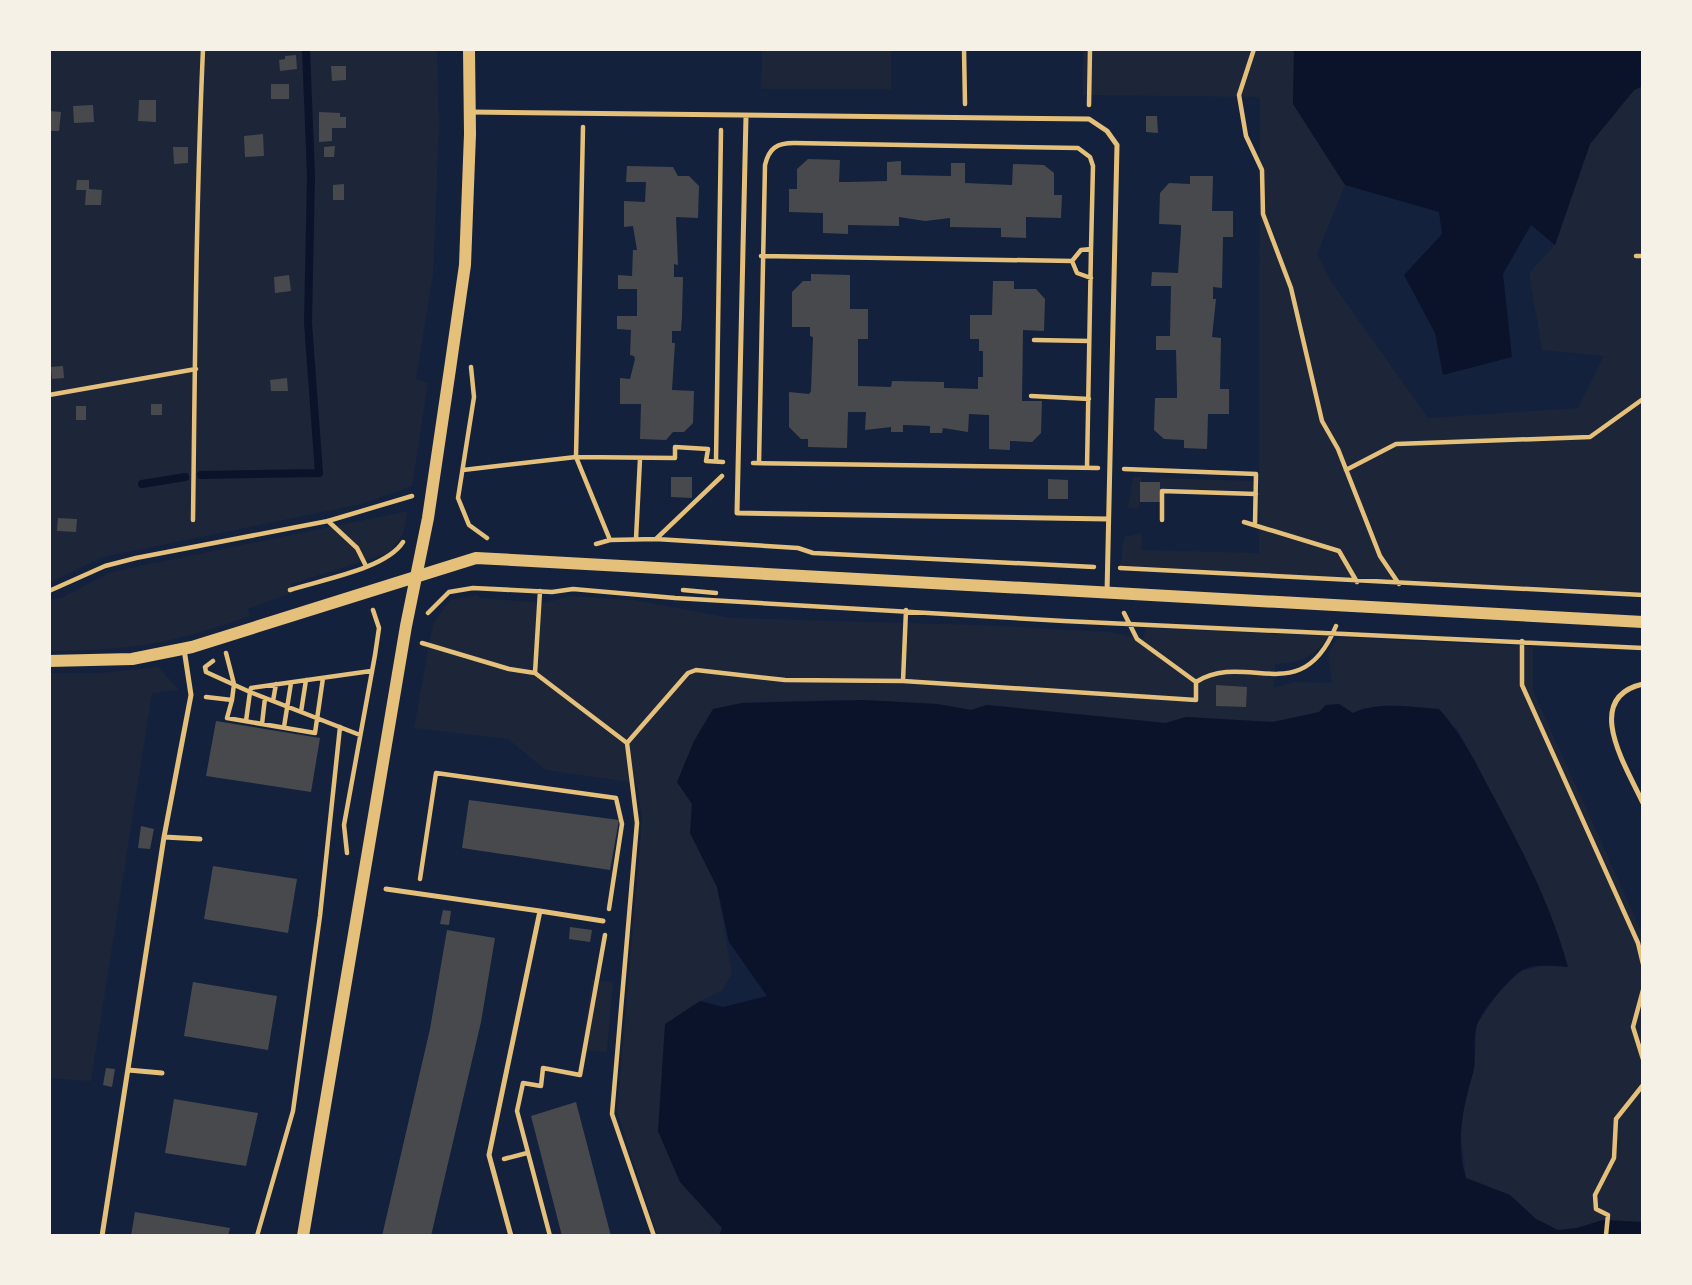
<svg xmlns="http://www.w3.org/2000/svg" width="1692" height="1285" font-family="Jost,sans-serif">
  <rect width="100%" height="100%" fill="#14213d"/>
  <!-- green -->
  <path fill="#1d2539" d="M49 49H437L439 124 433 275 416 379 428 383 412 486 362 504 103 557 49 583Z
    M762 49H891V89H761Z
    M1083 49H1294L1293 104 1345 185 1317 254 1330 280 1428 418 1578 408 1604 356 1542 350 1529 273 1555 245 1590 144 1634 90 1643 86V592L1120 566 1124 537 1142 533 1141 550 1259 553 1260 97 1083 95Z
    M1133 477H1142L1139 509 1128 507Z
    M1160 478 1253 481V491L1160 488Z
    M408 511 403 534 389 553 291 584 294 592 248 609 250 616C173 643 131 651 49 651V600L61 598 111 572Z
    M478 595 479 598 545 603 570 596 634 600 731 618 979 625 1110 632 1143 639 1146 628 1329 636C1314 657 1300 663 1275 664L1274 688 1294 682 1332 683 1328 653 1339 637 1533 647V691L1643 935V1222L1603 1220 1577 1228 1558 1230 1536 1219 1510 1195 1466 1178 1461 1136 1464 1098 1474 1069 1477 1024 1497 995 1521 971 1543 966 1568 967 1528 864 1457 728 1363 708 1353 713 1339 704 1326 705 1319 712 1273 722 1186 717 1166 723 987 705 971 710 937 704 863 700 792 701 742 703 713 710 677 782 692 804 691 833 717 887 732 973 722 991 700 1001 658 1131 680 1182 722 1228 719 1236H658L617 1112 642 820 637 783 546 770 508 739 414 728 433 624 450 600Z
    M158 667 179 690 152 693 91 1081 49 1078V673H101Z
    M592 980 613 982 607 1052 582 1050Z"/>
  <!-- water -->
  <path fill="#0b132b" d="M1294 49H1643V86L1634 90 1590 144 1555 245 1531 225 1503 274 1512 357 1443 375 1435 333 1404 275 1442 234 1439 212 1345 185 1293 104Z
    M863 700 937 704 971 710 987 705 1166 723 1186 717 1273 722 1319 712 1326 705 1339 704 1353 713C1379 701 1411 707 1439 709 1461 733 1475 761 1490 790 1521 847 1551 905 1568 967 1554 966 1534 963 1521 971 1509 978 1481 1012 1477 1025 1472 1040 1477 1057 1473 1073 1463 1107 1455 1143 1466 1178L1510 1195 1536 1219 1558 1230 1577 1228 1603 1220 1643 1222V1236H719L722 1228 680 1182 658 1131 665 1024 700 1001 723 1007 767 996 729 942 717 887 690 833 692 804 677 782 694 741 713 709 742 703Z"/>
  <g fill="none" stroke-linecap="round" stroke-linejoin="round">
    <!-- stream -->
    <path stroke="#0b132b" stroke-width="8" d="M201 475 319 473 308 323 311 176 306 49
      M142 484 185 477"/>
  </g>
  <!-- building -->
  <path fill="#48494c" d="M296 55 297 69 280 71 279 60 285 59V56Z
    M331 66H346V80L332 81Z
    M271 84H289V99H271Z
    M139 100H156V122L138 121Z
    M93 105 94 122 74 123 73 106Z
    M50 111 61 112 59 131H49Z
    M319 112 340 113V117H346V128H332V141L319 142Z
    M1146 116H1157L1158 133 1146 132Z
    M263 134 264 156 245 157 244 136Z
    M335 146 334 157H324V147Z
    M173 147H188V163L174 164Z
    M808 159 840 160 839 182H848L887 181V162L901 161V175L951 176V163H965V183L1012 185 1013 164 1044 165 1054 173V195H1062L1061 218 1026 217V238L1001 237V228L950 227V218L925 221 899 217V226L848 225V234L823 233V213L789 212V189H797V169Z
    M627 166 673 167 678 176H689L699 186 698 218 676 217 678 265 674 264V277H683L682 317 681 331H672V343H675L672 390 694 391 693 423 684 432H673L666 440 640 439 641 404H620V378L630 379 635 359 634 356 630 355 631 330 617 329V316H637V289H618V275L632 276 633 250H637L633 226 624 227V201L645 202 646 182H626Z
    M1190 176H1213L1212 211H1233V237H1223L1222 288 1213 287V299H1216L1212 337 1221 338 1220 389H1229V414H1208L1207 449 1184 448V440L1164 439 1154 430 1155 398H1177V390L1176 350H1156V336H1170L1171 286H1151L1152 272 1178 273 1181 230V225L1159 224 1160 193 1169 183 1190 184Z
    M77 180H89V189L102 190 101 205H85L86 190H76Z
    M344 184V200H333V185Z
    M811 274 850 275V309H868V339H858V386L891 387 892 381 944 382V388L978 389V377H983V351H979V339H970V315H992L993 281H1014V289H1036L1045 299 1044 331 1023 330 1022 401H1042L1041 433 1032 442 1010 441V450L989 449V415L969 414 968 432 943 428 942 433H930V426L903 425V432H891V427L865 430 866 412H848L847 448 808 447V439H801L789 427V392L809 394 811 391 813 337 810 336V327H792V292L803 281H811Z
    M289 275 291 291 275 293 274 277Z
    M63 366 64 378 52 379 51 367Z
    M287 378 288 391H271L270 380Z
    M151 404H162V415H151Z
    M76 406H86V420H76Z
    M671 477H692V498L671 497Z
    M1048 479 1068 480V499H1048Z
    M1140 482H1160V502H1140Z
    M58 518 77 519 76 532 57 531Z
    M1216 685 1247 687 1246 707 1216 706Z
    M216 721 320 738 311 792 206 776Z
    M469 800 619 820 610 870 462 848Z
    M141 826 154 829 150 849 138 848Z
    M213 866 297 879 288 933 204 919Z
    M443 910 451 911 449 925 440 924Z
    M570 927 592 930 590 942 569 939Z
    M447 930 495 938 481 1022 431 1236H382L430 1029Z
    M193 982 277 996 268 1050 184 1036Z
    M106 1068 115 1069 112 1087 103 1085Z
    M174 1099 258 1113 246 1166 165 1153Z
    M576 1102 611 1236H562L531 1116Z
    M135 1212 230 1228 228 1236H131Z"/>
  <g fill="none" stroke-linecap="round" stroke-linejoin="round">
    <!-- path -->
    <path stroke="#e5c07b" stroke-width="4.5" d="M964 49 965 104
      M1254 49 1239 95 1246 136 1262 170 1263 214 1291 288 1322 421 1338 449 1380 556 1399 584
      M1089 105 1090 49
      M583 127 576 457 610 540
      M761 256 1072 261 1077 273 1091 278
      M1636 256H1643
      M1034 340 1089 341
      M471 367 474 397 458 498 469 525 487 538
      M49 395 196 369
      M1031 396 1089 399
      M716 461 721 130
      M753 463 1098 468
      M759 463 765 165C769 148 777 143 794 143L1078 148 1090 157 1093 166 1091 249 1081 250 1072 261
      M1087 468 1091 249
      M1124 469 1256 474 1255 525
      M463 470 576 457 675 458V447L708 449 706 461 723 462
      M1346 470 1396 444 1590 437 1643 399
      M193 520C195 363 196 206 203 49
      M1162 520V491L1256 494
      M328 521 357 548 366 566
      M1244 522 1339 551 1357 582
      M636 539 640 459
      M656 539 798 548 813 553 1094 567
      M596 544 610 540 656 539 722 476
      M1120 568 1643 595
      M290 590C320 580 386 569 403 542
      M683 590 716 593
      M49 591 105 566 136 558 328 521 412 496
      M373 610 379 628 375 655
      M428 613 449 592 473 588 552 592 573 589 675 598 1064 621 1643 648
      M1522 641V685L1638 943 1643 964
      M422 643 509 669 535 673 627 743 637 823 612 1114 654 1236
      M213 661 205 667 206 672 250 692 246 721
      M535 673 540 591
      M903 681 906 610
      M1196 682C1247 650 1301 711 1336 626
      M206 697 232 700 234 684 226 653
      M232 700 227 718 315 733 323 678
      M273 701 276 684
      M301 712 306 680
      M262 724 265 698
      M284 727 291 683
      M360 735 250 692 251 688 371 671
      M627 743 688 673 696 670 785 680 903 681 1196 700V682L1137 639 1124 613
      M347 853 344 825 375 655
      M420 879 436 773 616 798 622 824 609 909
      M1643 990 1633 1027 1643 1059
      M504 1159 527 1153
      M1606 1235 1608 1215 1596 1209 1595 1195 1614 1158 1616 1119 1643 1085
      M257 1236 293 1111 320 916 340 727
      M550 1236 517 1111 523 1083 541 1086 543 1068 580 1075 605 935"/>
    <!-- service -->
    <path stroke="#e5c07b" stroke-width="5" d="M470 112 1089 119 1107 131 1117 145 1107 593
      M746 116 737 513 1108 519
      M1643 684C1581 698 1627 768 1643 803
      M164 837 200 839
      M386 889 540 911 489 1155 511 1236
      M540 911 603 921
      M128 1070 162 1073
      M102 1236 164 837 191 695 184 649"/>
    <!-- tertiary -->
    <path stroke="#e5c07b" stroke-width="12" d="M49 661 132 659 192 647 476 558 1643 622
      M303 1236 406 626 428 518 450 369 465 265 470 134 469 49"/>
  </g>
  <!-- border -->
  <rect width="1692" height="1285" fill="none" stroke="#f6f1e7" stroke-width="102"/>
</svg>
